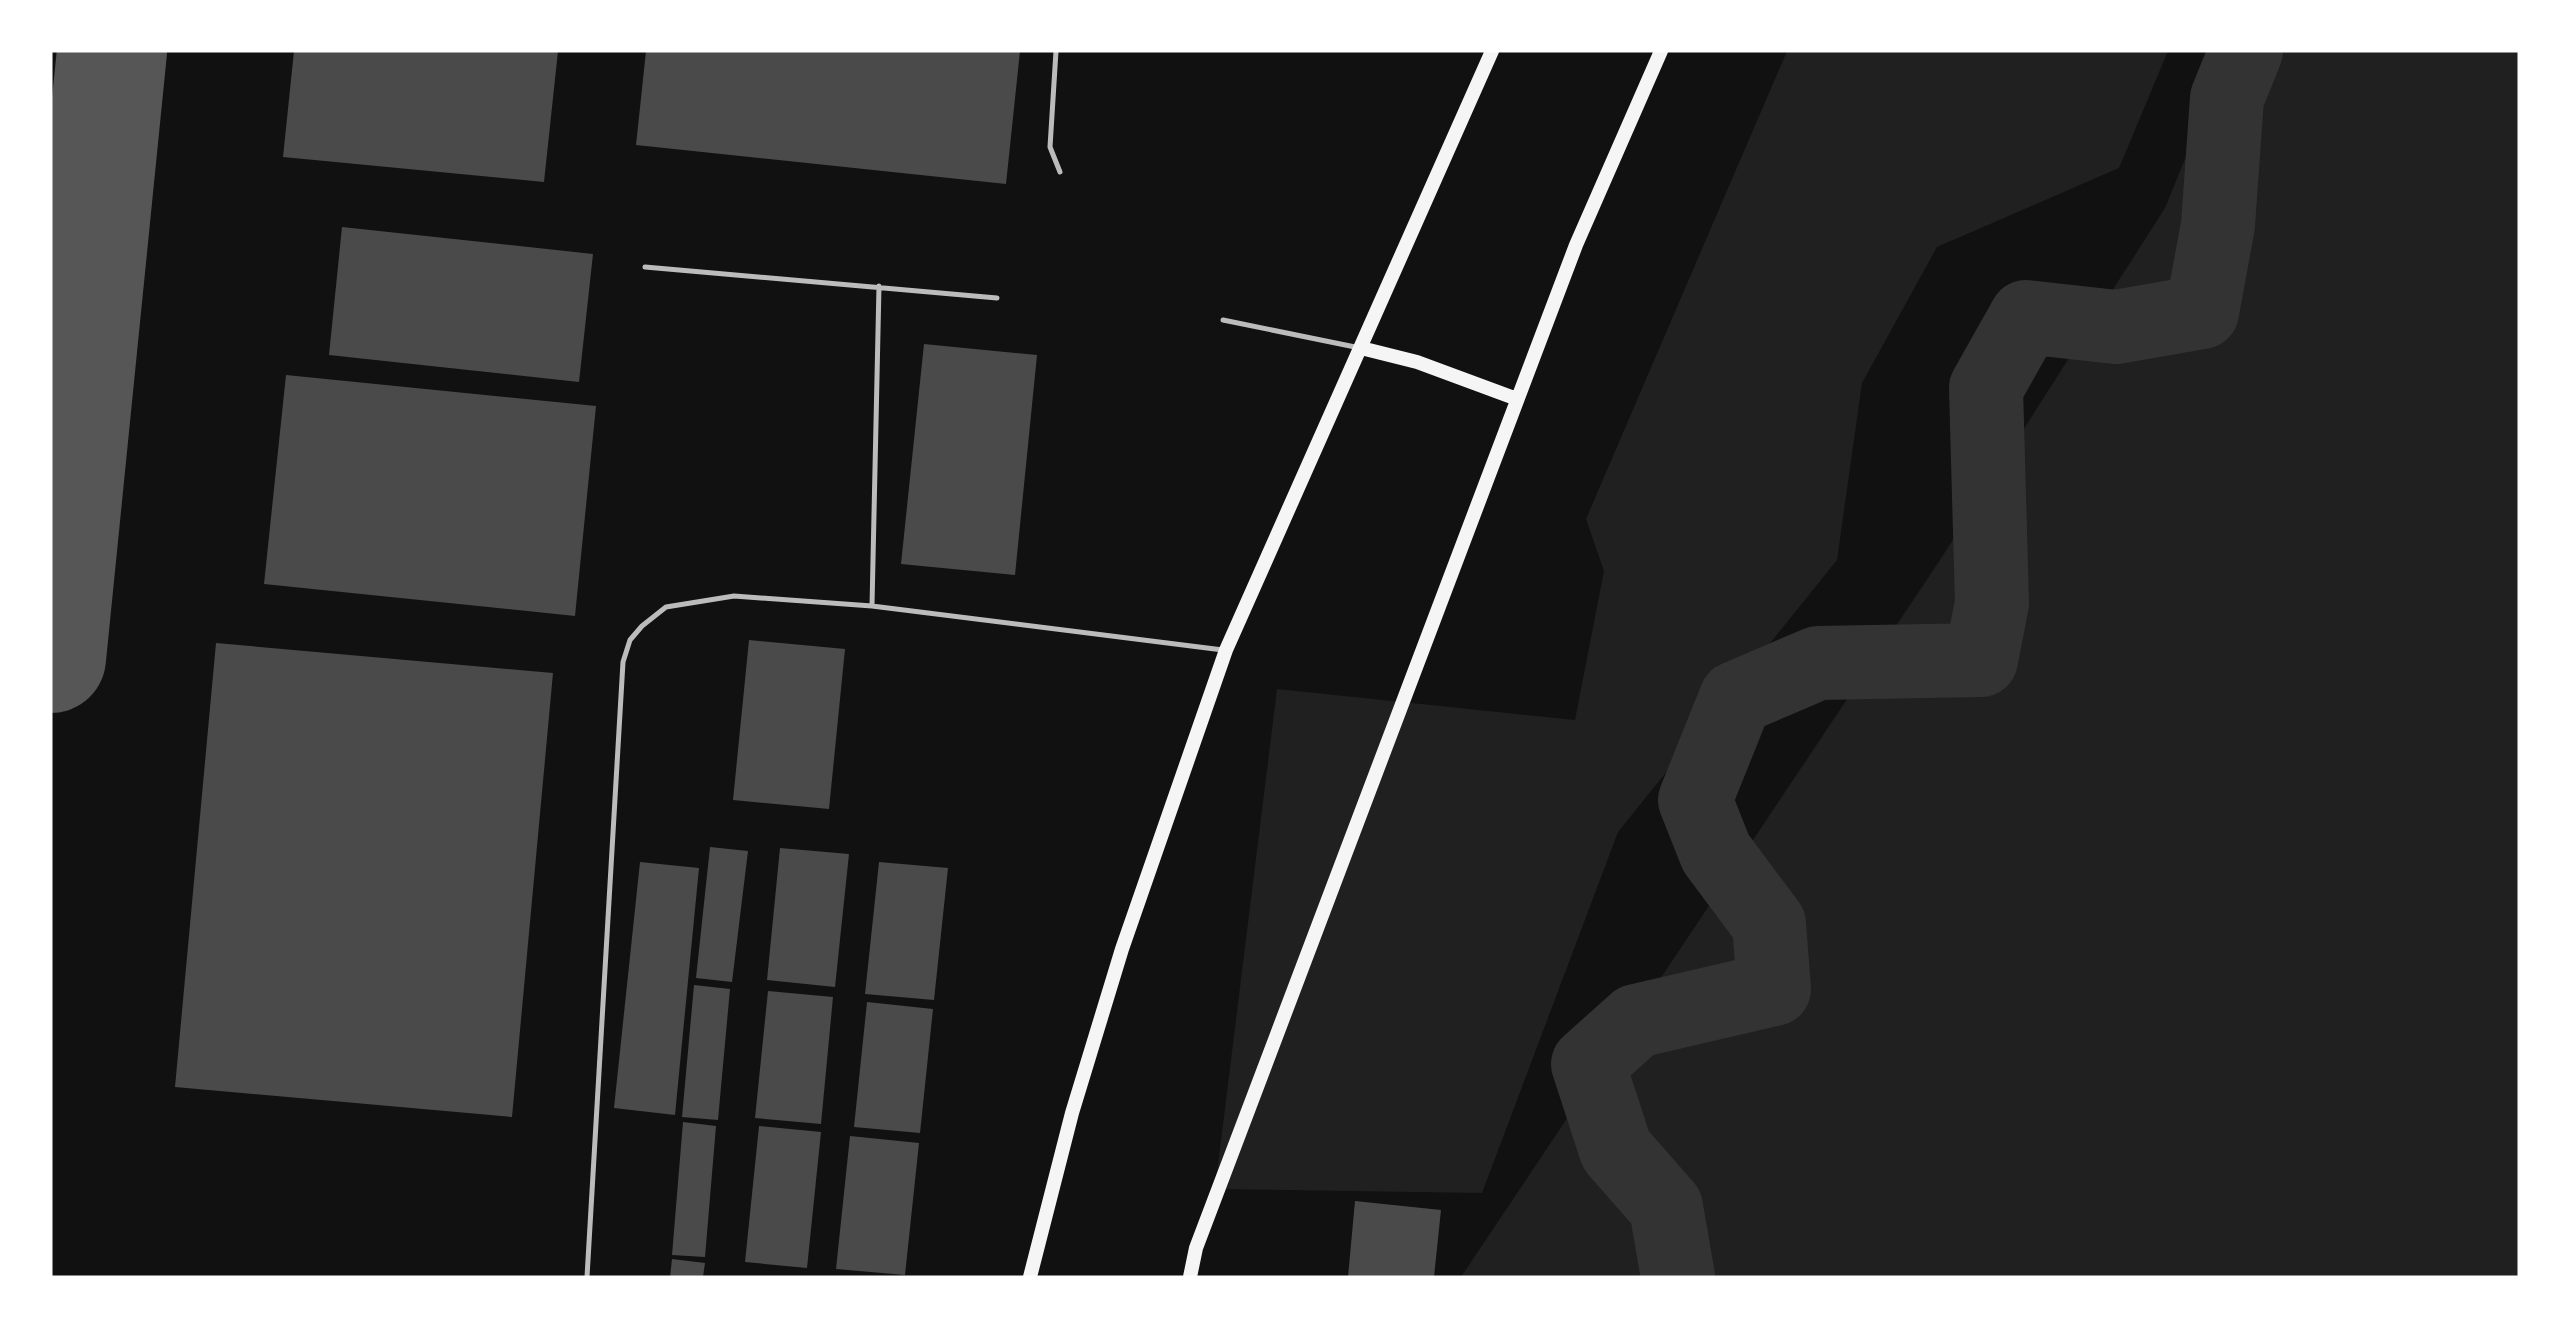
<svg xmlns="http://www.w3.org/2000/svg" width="2570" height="1328" font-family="'IBM Plex Sans',sans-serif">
  <rect width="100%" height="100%" fill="#111"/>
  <!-- green -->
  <path fill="#202020" d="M1787 51H2168L2119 168 1937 247 1862 383 1837 560 1618 832 1482 1193 1215 1189 1277 689 1575 720 1604 571 1586 519Z
    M2229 51H2519V1277H1461L1940 560 2165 208Z"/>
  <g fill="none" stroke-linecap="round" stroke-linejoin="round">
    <!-- river -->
    <path stroke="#333" stroke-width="74" d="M1678 1277 1666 1207 1616 1150 1588 1064 1636 1021 1774 989 1769 924 1716 853 1695 800 1736 698 1818 663 1981 660 1992 603 1986 388 2026 317 2116 327 2202 312 2218 225 2227 98 2246 51"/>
    <!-- taxiway -->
    <path stroke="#565656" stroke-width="110" d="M51 658 112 51"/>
  </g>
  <!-- building -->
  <path fill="#4a4a4a" d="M294 51H558L544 182 283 157Z
    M646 51H1020L1006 184 636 145Z
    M342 227 593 254 579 382 329 355Z
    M924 344 1037 355 1015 575 901 564Z
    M286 375 596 406 575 616 264 584Z
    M749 640 845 649 829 809 733 800Z
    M216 643 553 673 512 1117 175 1087Z
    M710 847 748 851 732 982 696 978Z
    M780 848 849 854 835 987 767 980Z
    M640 862 699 868 675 1115 614 1108Z
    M879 862 948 868 934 1000 865 994Z
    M694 985 730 989 718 1120 682 1117Z
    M768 991 833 997 821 1124 755 1118Z
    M867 1002 933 1009 920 1133 854 1127Z
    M683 1122 716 1126 705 1257 672 1255Z
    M759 1126 821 1132 807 1268 745 1262Z
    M850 1136 919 1143 905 1275 836 1269Z
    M1355 1201 1441 1210 1434 1277H1348Z
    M672 1259 705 1263 703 1277H670Z"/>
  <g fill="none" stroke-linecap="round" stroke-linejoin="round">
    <!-- service -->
    <path stroke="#bcbcbc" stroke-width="5" d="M1056 51 1050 147 1060 172
      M645 267 997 298
      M1223 320 1360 348
      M872 606 879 286
      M587 1277 623 662 630 640 642 626 666 607 734 596 872 606 1223 650"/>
    <!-- secondary -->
    <path stroke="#f5f5f5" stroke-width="14" d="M1361 348 1417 362 1517 399
      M1030 1277 1072 1113 1122 949 1226 650 1492 51
      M1190 1277 1196 1248 1576 245 1661 51"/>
  </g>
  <!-- border -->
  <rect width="2570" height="1328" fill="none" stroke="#ffffff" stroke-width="105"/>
</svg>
